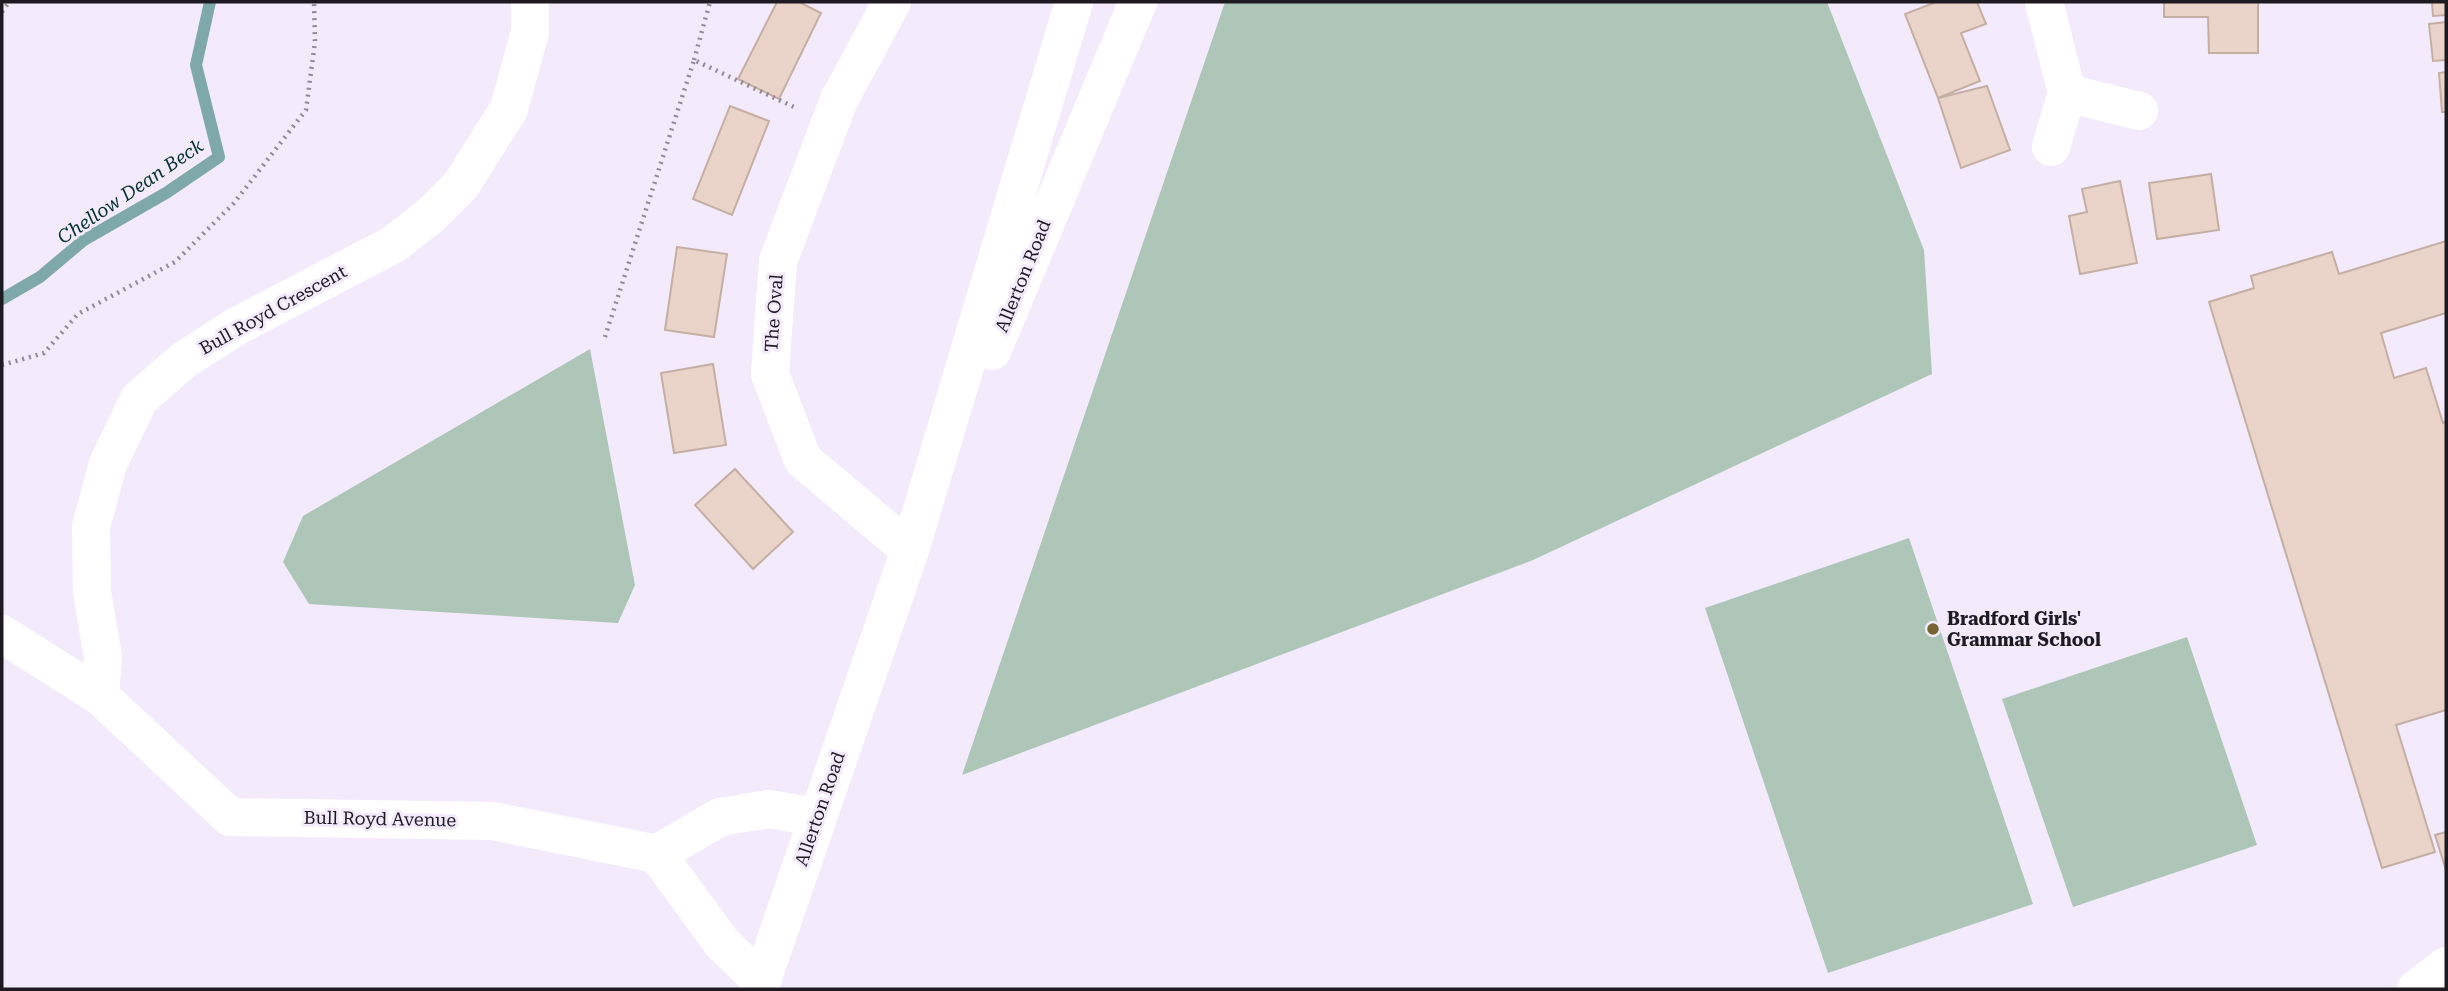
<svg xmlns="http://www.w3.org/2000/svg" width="2448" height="991" font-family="'Roboto Serif',serif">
  <rect width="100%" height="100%" fill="#f3ebfc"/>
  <!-- green -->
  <path fill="#adc6b8" d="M1225 2H1827L1924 250 1932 374 1533 560 962 775Z
    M590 349 635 585 618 623 309 604 283 562 303 516Z
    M1909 538 2033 904 1828 973 1705 608Z
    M2187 637 2257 845 2073 907 2002 699Z"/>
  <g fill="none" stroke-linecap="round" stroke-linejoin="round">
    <!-- stream -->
    <path stroke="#7ea8aa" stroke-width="12" d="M2 299 40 277 84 240 166 193 219 157 196 65 210 2"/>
  </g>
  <!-- building -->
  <path fill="#ead3c8" stroke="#c5afa4" stroke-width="2" d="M777 2H799L821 13 779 99 738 79Z
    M1936 2H1977L1986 24 1961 33 1980 81 1938 98 1905 14Z
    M2164 2H2258V53H2209L2208 17H2164Z
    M2432 2H2446V15L2433 16Z
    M2446 22V60L2433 61 2429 24Z
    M2446 72V112H2442L2439 73Z
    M1987 86 2010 150 1961 168 1938 98Z
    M730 106 769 121 732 215 693 199Z
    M2211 174 2219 230 2157 239 2149 183Z
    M2120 181 2137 263 2080 274 2069 216 2087 212 2082 189Z
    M2446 241V313L2381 333 2394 378 2426 368 2443 423 2446 422V710L2396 725 2435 852 2382 868 2209 302 2254 288 2251 276 2332 252 2339 274Z
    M677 247 727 254 714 337 665 330Z
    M713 364 726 445 674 453 661 373Z
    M735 469 793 532 753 569 695 505Z
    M2446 832V870L2435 835Z"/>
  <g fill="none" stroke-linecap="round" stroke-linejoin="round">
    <!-- path -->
    <path stroke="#918b98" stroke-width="4.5" stroke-dasharray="2 5" stroke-linecap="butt" d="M2 12 9 2
      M694 60 710 2
      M605 337 694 60 794 107
      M2 365 44 353 78 314 175 262 234 203 306 110 315 42 314 2"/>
    <!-- minor -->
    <path stroke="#fff" stroke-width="38" d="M892 2 839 100 778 261 770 374 803 460 910 550
      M2044 2 2067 93 2139 111
      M2051 147 2067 93
      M992 351 1138 2
      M2 634 100 696 230 817 493 821 657 854 722 943 760 980
      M100 696 103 657 92 592 91 527 108 464 139 399 184 360 237 326 394 244 430 216 461 185 509 109 530 32V2
      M657 854 720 817 769 809 817 817
      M759 989 910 550 1074 2
      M2416 989 2446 966"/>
  </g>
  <!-- markers -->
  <circle fill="#776634" stroke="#f3ebfc" stroke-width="2.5" cx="1933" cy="629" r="7"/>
  <g text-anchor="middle" stroke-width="6" stroke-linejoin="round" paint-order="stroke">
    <!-- street labels -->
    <g font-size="18" fill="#1e1a22" stroke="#f3ebfc">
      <text transform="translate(1023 276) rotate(-68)" y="6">Allerton Road</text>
      <text transform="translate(273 310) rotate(-29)" y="6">Bull Royd Crescent</text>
      <text transform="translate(774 313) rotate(-86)" y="6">The Oval</text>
      <text transform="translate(820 809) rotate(-71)" y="6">Allerton Road</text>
      <text transform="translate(380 819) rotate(1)" y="6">Bull Royd Avenue</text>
    </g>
    <!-- poi labels -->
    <g font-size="18" font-weight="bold" fill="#1e1a22" stroke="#f3ebfc" text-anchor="start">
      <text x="1947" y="625">Bradford Girls'<tspan x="1947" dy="21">Grammar School</tspan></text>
    </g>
    <!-- water labels -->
    <g font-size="19" font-style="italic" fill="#053133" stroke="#f3ebfc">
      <text transform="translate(130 191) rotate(-34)" y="7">Chellow Dean Beck</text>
    </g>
  </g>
  <!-- border -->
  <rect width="2448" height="991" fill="none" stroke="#1e1a22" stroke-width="7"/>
</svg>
